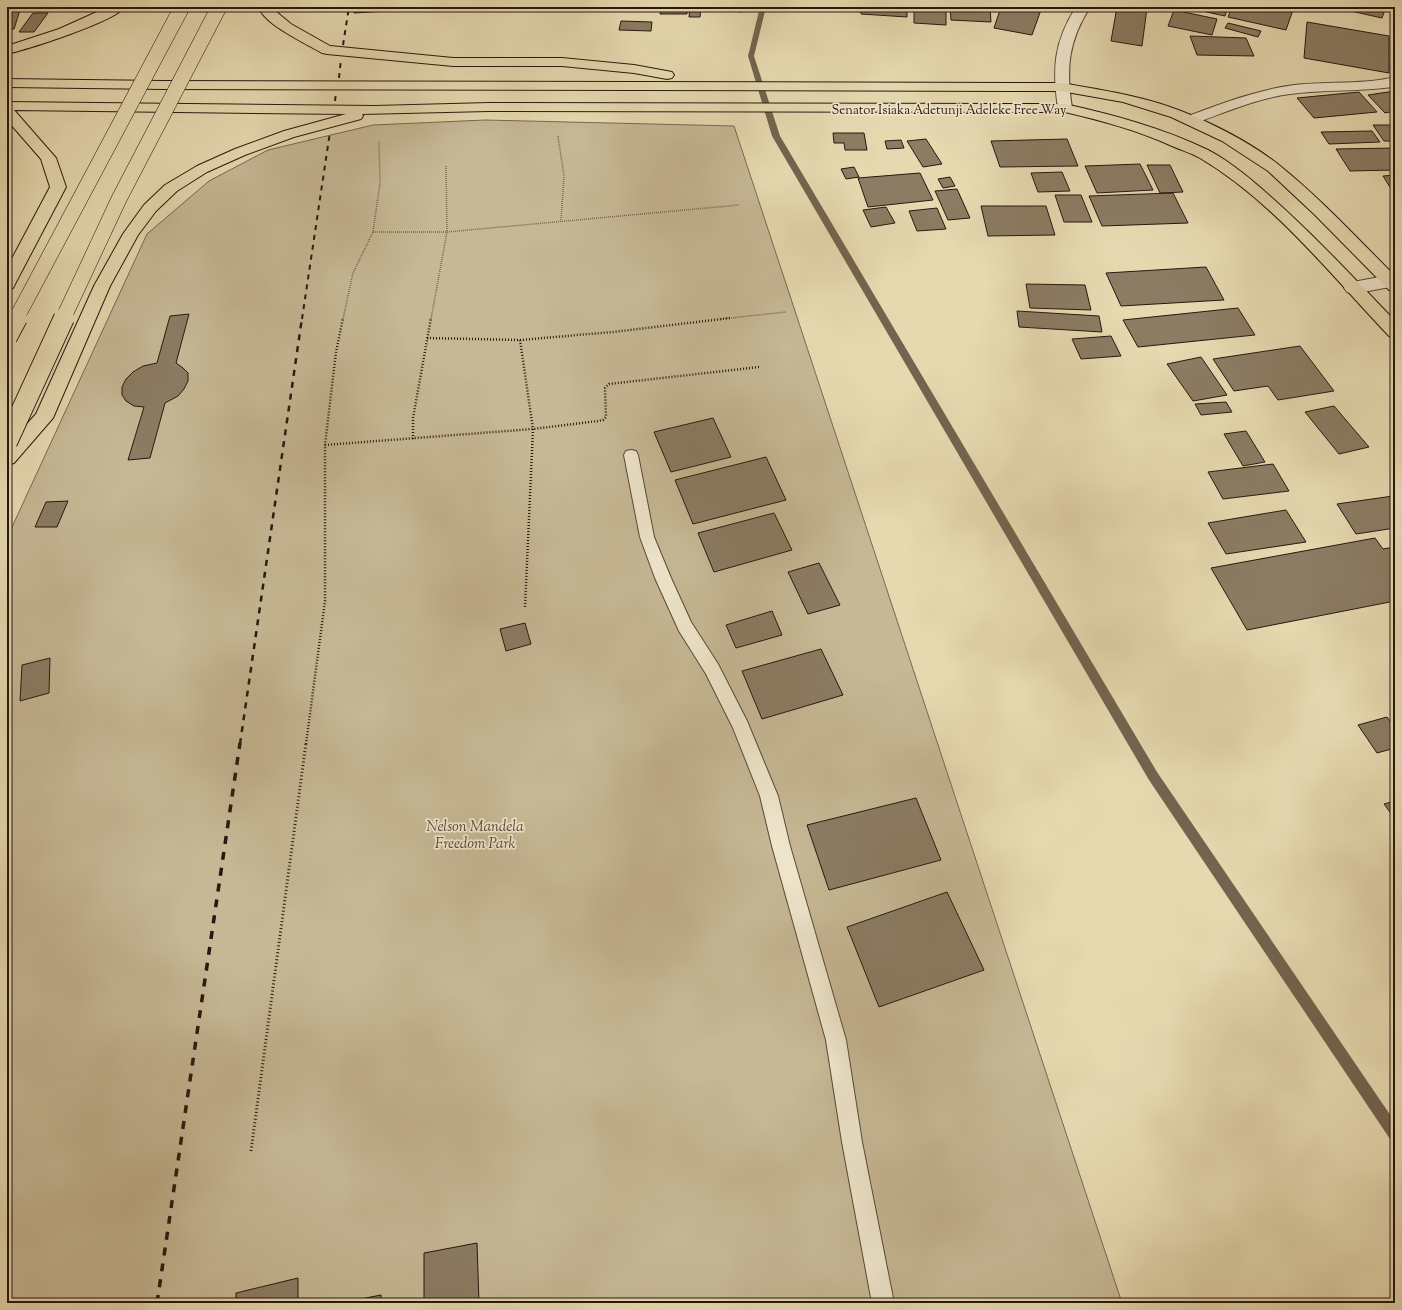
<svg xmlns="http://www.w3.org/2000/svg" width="1402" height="1310" font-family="'Sorts Mill Goudy',serif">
  <rect width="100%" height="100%" fill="#e6d9b0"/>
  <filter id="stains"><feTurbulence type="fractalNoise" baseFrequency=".005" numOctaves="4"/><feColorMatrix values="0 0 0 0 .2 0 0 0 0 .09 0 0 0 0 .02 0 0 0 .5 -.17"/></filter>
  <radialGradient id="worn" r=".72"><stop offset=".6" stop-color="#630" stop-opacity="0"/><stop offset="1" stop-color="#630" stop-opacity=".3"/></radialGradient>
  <!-- green -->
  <path fill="#c6b895" stroke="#776852" d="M485 120 734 126 1122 1303H7V538L147 234 209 181 268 150 373 125Z"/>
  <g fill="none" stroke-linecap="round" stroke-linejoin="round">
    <!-- stream -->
    <path fill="#73644f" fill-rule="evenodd" d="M760 7H766L754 56 780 136 1157 772 1395 1122V1141L1390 1139 1149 780 772 136 748 56Z"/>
  </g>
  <!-- building -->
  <path fill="#8b7c63" stroke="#28170f" d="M7 7H21L14 29 7 30Z
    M355 7H389L388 11 354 13Z
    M620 7H652V9H620Z
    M661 7H687V14H660Z
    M690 7H701L700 17H689Z
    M704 7H744L742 12Z
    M861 7H907V17L861 14Z
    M914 7H946V25L914 23Z
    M950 7H990L991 22 951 20Z
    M1001 7H1042L1032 35 994 28Z
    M1117 7 1147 8 1142 46 1111 41Z
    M1204 7H1228L1225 16 1202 11Z
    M1232 7H1294L1286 30 1228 17Z
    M1333 7H1386L1382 18Z
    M1174 10 1217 19 1212 35 1168 26Z
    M33 13H48L34 32H19Z
    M621 21 652 22 651 31 619 30Z
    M1307 22 1389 36V73L1304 58Z
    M1228 23 1261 31 1258 37 1225 28Z
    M1190 36 1246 38 1254 56 1197 55Z
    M1395 91V111L1385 113 1368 95Z
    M1359 92 1377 112 1314 118 1297 98Z
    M1373 125H1395V141H1384Z
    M1372 131 1380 142 1329 144 1321 132Z
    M833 133H864L867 150H845L844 143H834Z
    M926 139 942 164 923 167 907 141Z
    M1067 139 1078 166 1000 167 991 141Z
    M901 140 904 148 887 149 885 141Z
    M1395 148V170L1350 171 1336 149Z
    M1140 164 1153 190 1097 193 1085 166Z
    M1147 165H1170L1183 192 1160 193Z
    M854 167 859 177 846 179 841 169Z
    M1062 172 1070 191 1038 192 1031 173Z
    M920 173 933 200 868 207 858 178Z
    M1395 175V195L1383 176Z
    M950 177 955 186 943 188 938 179Z
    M957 189 970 218 948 220 935 191Z
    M1173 193 1188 223 1102 226 1089 196Z
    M1055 195H1081L1092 222H1064Z
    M981 206H1046L1055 235 988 236Z
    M886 207 895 223 871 227 863 210Z
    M937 208 946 229 917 231 909 211Z
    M1206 267 1224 300 1121 306 1106 273Z
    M1026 284 1085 285 1091 310 1030 308Z
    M1238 308 1255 335 1138 347 1123 320Z
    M1017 311 1099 316 1102 332 1019 327Z
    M189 314 176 363 183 368 188 373V381L184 389 178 396 165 403 150 458 128 460 144 407 134 406 126 401 122 395V387L126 379 133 372 143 366 157 363 170 316Z
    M1111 336 1121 356 1081 359 1072 339Z
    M1300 346 1334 391 1278 400 1268 386 1234 391 1213 359Z
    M1201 357 1227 395 1193 401 1167 364Z
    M1226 402 1232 412 1201 415 1195 404Z
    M1334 406 1369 447 1339 454 1305 412Z
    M713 418 731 457 671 472 654 432Z
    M1246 431 1265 462 1243 466 1224 434Z
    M766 457 786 500 693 524 675 480Z
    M1273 464 1289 491 1223 499 1208 472Z
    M1393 496 1395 499V528L1356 534 1337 504Z
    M68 501 57 527H35L46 502Z
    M1286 510 1306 542 1226 554 1208 523Z
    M774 513 792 550 714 572 698 533Z
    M1375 538 1383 549 1395 547V601L1247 630 1211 568Z
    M819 563 840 605 808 614 788 572Z
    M772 611 782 635 736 648 726 625Z
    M525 623 531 644 506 651 500 629Z
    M821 649 843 695 762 719 742 671Z
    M50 658 49 693 20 701 22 665Z
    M1387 717 1395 728V748L1377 753 1358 725Z
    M916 798 941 860 829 890 807 825Z
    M1395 801V819L1384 804Z
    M947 892 984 970 879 1007 847 927Z
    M477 1243 479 1303H424V1253Z
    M298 1278V1303H236V1293Z
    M381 1295V1303H340Z"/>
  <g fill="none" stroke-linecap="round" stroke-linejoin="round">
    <defs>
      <path id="service" d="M631 450 636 451 638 455 654 537 671 578 691 622 718 664 747 721 778 796 790 846 846 1040 862 1142 894 1303H872L842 1142 826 1040 772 846 760 796 733 728 706 674 679 631 655 578 640 537 624 455 626 451Z"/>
      <path id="minor" d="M1076 7H1090C1068 42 1066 68 1072 108L1070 111 1065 112 1060 111 1058 108C1052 68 1054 42 1076 7Z
        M1395 77V87H1393C1356 92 1319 89 1283 95 1253 100 1224 113 1195 123L1190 124 1185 123 1183 120 1185 117C1221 104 1256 90 1294 85 1328 81 1363 85 1395 77Z
        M1395 274V286L1353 294 1347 292 1344 288 1347 284 1353 282Z"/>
      <path id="primary" d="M108 7H125C114 22 28 49 7 54V46L59 29Z
        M259 7H273V9L291 24 330 46 453 58H562L634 65 672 72 674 75 672 78 667 79 634 73 562 66H453L327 54 322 53C307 44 263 24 259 7Z
        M7 79 163 81 1061 83C1102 90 1143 96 1181 111 1214 124 1251 143 1279 165 1321 199 1357 238 1395 276V292L1389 290 1315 215 1268 171 1222 141 1171 117 1123 102 1061 91 163 89 7 87Z
        M7 102 375 106 489 103 1065 104C1114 115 1163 128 1208 150 1231 162 1252 180 1271 197 1315 236 1355 279 1395 321V338L1389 336C1330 274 1274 202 1200 158 1191 153 1181 150 1172 146 1136 130 1103 121 1065 112L489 111 362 114 363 116 361 119 294 137 245 155 207 172 177 191 156 211 138 235 110 286 53 418 14 463 7 465V446L36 414 94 286 123 234 144 205 165 185 197 166 235 149 284 131 346 114 14 110 56 158 66 187 15 284 13 288 7 290V268L50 187 41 159 7 120Z"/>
    </defs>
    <!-- service casing -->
    <use href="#service" stroke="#584837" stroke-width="2"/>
    <!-- minor casing -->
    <use href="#minor" stroke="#584837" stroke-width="2"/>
    <!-- primary casing -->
    <use href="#primary" stroke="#28170f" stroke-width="2"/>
    <!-- path-far2 -->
    <path stroke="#28170f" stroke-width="1.5" stroke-dasharray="0.5 1.5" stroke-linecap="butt" d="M558 136 564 176 561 221
      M373 232H447L739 205
      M343 319 353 273 373 232 380 183 379 141
      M431 319 447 232 446 166
      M721 319 786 312"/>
    <!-- path-far1 -->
    <path stroke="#28170f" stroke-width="2.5" stroke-dasharray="1 2" stroke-linecap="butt" d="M427 338 520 340 613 332 730 318
      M520 340 533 429 525 607
      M413 439V418L431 318
      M325 445 533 429 598 421 603 420 606 417 605 388 609 384 759 367
      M306 744 325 601V445L336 352 343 318"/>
    <!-- path -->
    <path stroke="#28170f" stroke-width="3" stroke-dasharray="1 2.5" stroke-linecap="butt" d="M251 1151 306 743"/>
    <!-- service -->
    <use href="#service" fill="#efe6cc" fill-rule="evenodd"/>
    <!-- minor -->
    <use href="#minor" fill="#efe6cc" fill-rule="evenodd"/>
    <!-- primary -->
    <use href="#primary" fill="#e6d9b0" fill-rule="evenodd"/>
    <!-- rail-far2 -->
    <path stroke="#28170f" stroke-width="2" stroke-dasharray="5 5" stroke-linecap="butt" d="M343 45 349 7
      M339 78 341 59
      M335 101 336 93
      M302 319 330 132"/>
    <!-- rail-far1 -->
    <path stroke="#28170f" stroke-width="2.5" stroke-dasharray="6 6" stroke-linecap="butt" d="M240 744 302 318"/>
    <!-- rail -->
    <path stroke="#28170f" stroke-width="3.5" stroke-dasharray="8 8" stroke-linecap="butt" d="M157 1303 240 743"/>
    <defs>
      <path id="primary-bridge-far1" d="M16 319 182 7
        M63 319 119 199 219 7"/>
      <path id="primary-bridge" d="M7 337 17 318
        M7 442 64 318"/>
    </defs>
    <!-- primary-bridge-far1 casing -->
    <use href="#primary-bridge-far1" stroke="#28170f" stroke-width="16" stroke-linecap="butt"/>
    <!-- primary-bridge casing -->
    <use href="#primary-bridge" stroke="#28170f" stroke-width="22" stroke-linecap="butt"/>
    <!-- primary-bridge-far1 -->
    <use href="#primary-bridge-far1" stroke="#e6d9b0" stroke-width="15"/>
    <!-- primary-bridge -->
    <use href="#primary-bridge" stroke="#e6d9b0" stroke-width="20"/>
  </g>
  <g text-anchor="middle" stroke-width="3.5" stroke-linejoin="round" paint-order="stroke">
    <!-- far-street labels -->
    <g font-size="13" fill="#28170f" stroke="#efe6cc">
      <text x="949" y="114">Senator Isiaka Adetunji Adeleke Free Way</text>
    </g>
    <!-- park labels -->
    <g font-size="15" font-style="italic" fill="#574737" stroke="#efe6cc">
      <text x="475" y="831">Nelson Mandela<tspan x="475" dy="17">Freedom Park</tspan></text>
    </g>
  </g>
  <!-- margin -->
  <rect width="1402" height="1310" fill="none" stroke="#e6d9b0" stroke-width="24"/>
  <rect x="8" y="8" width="1386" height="1294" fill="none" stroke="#28170f" stroke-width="2"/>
  <rect x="12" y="12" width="1378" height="1286" fill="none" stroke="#28170f"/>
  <rect width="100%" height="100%" filter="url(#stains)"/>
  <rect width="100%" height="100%" fill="url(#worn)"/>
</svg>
